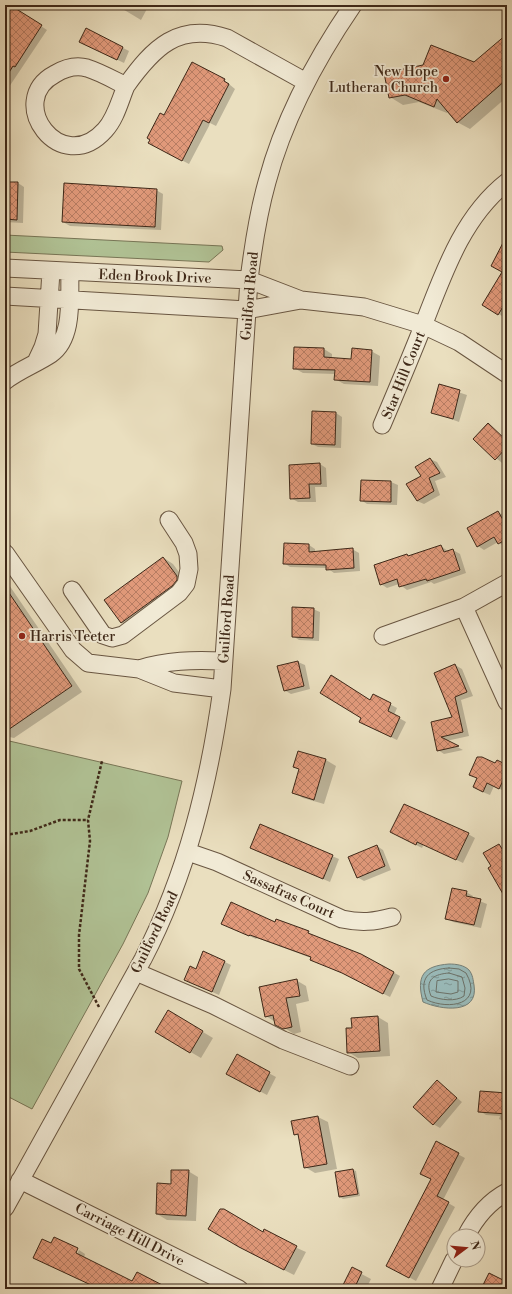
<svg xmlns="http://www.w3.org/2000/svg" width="512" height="1294" font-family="'Libre Bodoni',serif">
  <defs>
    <pattern id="water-ripples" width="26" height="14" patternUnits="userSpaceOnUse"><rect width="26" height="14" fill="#9abbba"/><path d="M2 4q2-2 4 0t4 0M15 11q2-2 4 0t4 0" fill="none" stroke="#7f9896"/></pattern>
    <pattern id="building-cross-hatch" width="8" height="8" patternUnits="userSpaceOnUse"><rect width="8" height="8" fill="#e0997a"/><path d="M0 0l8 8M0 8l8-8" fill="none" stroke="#b77d63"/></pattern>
  </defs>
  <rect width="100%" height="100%" fill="#eadfbf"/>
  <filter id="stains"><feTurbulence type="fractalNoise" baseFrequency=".005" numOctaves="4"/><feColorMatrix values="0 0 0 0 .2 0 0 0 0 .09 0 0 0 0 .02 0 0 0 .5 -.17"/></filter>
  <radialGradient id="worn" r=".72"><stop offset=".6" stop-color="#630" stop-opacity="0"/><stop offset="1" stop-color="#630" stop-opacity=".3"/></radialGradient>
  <!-- park -->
  <path fill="#b1c396" stroke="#787657" d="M5 235 222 246 223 250 209 262 5 252Z
    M5 740 182 781 168 837 148 893 123 944 32 1109 5 1095Z"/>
  <!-- water -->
  <path fill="url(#water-ripples)" stroke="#758079" d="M449 964C456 964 464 965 469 970 473 975 473 980 474 985 479 1015 441 1010 423 1002 416 976 423 966 449 964Z"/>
  <!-- shadow -->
  <path fill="#0003" d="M116 5H149L141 20Z
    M15 9 47 30 5 93V11Z
    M86 29 129 51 124 63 87 45Z
    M507 37V97L470 129 457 122 448 111 447 113 419 102 403 105 390 97 475 63Z
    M224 80 235 89 216 126 210 123 209 126 189 164 156 147 164 116Z
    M5 183H18L24 187 23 223 5 222Z
    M156 190 163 194 161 230 70 226 63 222Z
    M507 238V314L505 318 483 304 503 272Z
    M324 349 332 354V358L352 360 371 351 380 356 378 386 344 384 335 379V374L303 373 294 368Z
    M440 386 467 395 459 422 432 412Z
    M336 413 342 417 341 448 318 447 312 444Z
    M488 424 507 440V458L502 463 474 439Z
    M430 459 437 462 446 477 435 481 440 495 424 504 417 501 422 476Z
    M320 464 326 468 327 487H315L316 502H298L291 498Z
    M362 481 391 482 398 485 397 505 367 504 361 500Z
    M507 511V546L505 547 498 542 484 550 478 546 498 512 501 514Z
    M309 545 315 549V552L352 549 359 553 360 571 334 573 327 568 290 567 284 563Z
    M441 546 449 552 453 550 460 554 466 573 434 584 431 582 407 590 399 584 387 588 381 584 407 555 410 557Z
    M164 558 173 564 187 583 131 628 121 622Z
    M5 579 82 692 14 738 5 736Z
    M313 609 320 612 319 641 299 640 293 636Z
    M298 662 305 665 310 689 291 694 284 690 279 667Z
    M455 665 462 669 473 696 461 700 469 736 446 741 463 750 444 754 438 750 432 723 454 718Z
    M373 695 397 708 394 715 406 722 397 740 367 726 362 718Z
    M299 752 326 760 336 766 324 804 303 798 293 792 300 769 295 767Z
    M495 764 507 766V790L506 792 494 786 490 795 480 791Z
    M468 834 475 838 463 863 424 844 422 848 398 836Z
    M499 845 507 851V894Z
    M377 846 383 850 391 870 364 881 357 877Z
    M257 851 332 856 339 859 330 882Z
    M466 892 473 896 472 898 487 904 481 928 453 922 446 918Z
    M276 920 361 955 400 976 390 997 311 958 257 938 256 939 229 927 275 923Z
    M225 962 231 965 219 995 185 980 196 970Z
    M296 980 306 986 309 1001 296 1004 301 1032 294 1034 266 1016Z
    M168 1011 213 1038 201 1058 156 1032Z
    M378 1017 388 1023 390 1056 358 1058 348 1052 353 1029Z
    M237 1056 276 1077 267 1095 234 1078Z
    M437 1081 462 1102 440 1128 433 1124Z
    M507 1094V1123L499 1119 500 1116 486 1115 480 1111Z
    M318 1117 328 1122 337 1169 315 1173 305 1167 299 1136 295 1134Z
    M437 1143 465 1158 443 1200 455 1207 416 1281 394 1269 432 1179Z
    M353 1170 356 1171 360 1196 343 1199 340 1197 336 1173Z
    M188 1171 198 1177 196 1221 167 1220 157 1214 172 1185Z
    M209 1228 263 1233 306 1252 294 1275 250 1253Z
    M79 1250 85 1254 84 1258 132 1282 166 1289H90L92 1285 75 1258Z
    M352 1269 371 1279 367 1287 369 1289H342Z"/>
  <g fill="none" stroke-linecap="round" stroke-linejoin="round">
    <!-- shore -->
    <path stroke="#6c7269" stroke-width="1" d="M449 968 459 969 466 973C484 1005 449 1010 427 1000 418 978 429 969 449 968Z
      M449 973 462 977 465 988 464 996C456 1002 440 1000 431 996 424 979 435 974 449 973Z
      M449 979 458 981V992L451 994 436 992 437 981Z"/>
  </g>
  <!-- building -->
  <path fill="url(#building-cross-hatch)" stroke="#3e2818" d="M5 5H10L42 25 15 67 13 66 5 79Z
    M86 28 123 47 117 60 79 42Z
    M507 34V79L457 123 437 99 434 107 405 95 389 98 384 73 423 65 431 45 474 62Z
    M192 62 225 79 224 81 229 84 209 123 203 120 202 122 182 161 148 143 150 140 147 138 160 113 164 115Z
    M5 182H18L17 220 5 219Z
    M64 183 157 189 155 227 62 222Z
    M507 235V300L498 315 482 305 502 272 491 266Z
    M294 347 324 348V357L351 359 352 348 372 350 370 382 334 380 335 370 293 369Z
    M439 384 460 390 453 419 431 413Z
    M312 411 336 412 335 445 311 444Z
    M488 423 507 441V447L495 460 473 439Z
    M430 458 440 473 429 478 434 491 417 501 406 484 421 476 415 467Z
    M320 463 321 484H309L310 498 290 499 289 465Z
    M361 480 391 481V502L360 501Z
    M498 511 507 527V539L498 544 494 537 477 547 467 528Z
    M284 543 309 544V552L353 548 354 568 326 570V565L283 564Z
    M441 545 444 552 453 549 460 570 427 581 426 579 399 587 397 579 380 585 374 565 407 554 408 556Z
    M163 557 177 576V580L172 586 121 623 104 600Z
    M5 587 72 686 5 732Z
    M292 607 314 608 313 638 292 637Z
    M298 661 304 686 284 691 277 666Z
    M455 664 467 692 455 697 463 732 441 737 459 746 437 751 431 722 452 717 434 673Z
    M331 675 370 700 373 694 391 703 388 711 400 717 391 737 359 722 361 718 320 693Z
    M298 751 326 759 314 800 292 793 299 769 293 767Z
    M477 757H482L495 763 497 760 507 765V772L499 789 487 783 483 792 473 787 477 778 469 775Z
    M404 804 469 833 456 860 417 842 416 845 390 832Z
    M260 824 333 855 323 879 250 848Z
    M499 844 507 857V901L488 868 491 866 483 853Z
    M377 845 385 866 357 878 348 857Z
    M452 888 467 891 466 896 481 899 474 925 445 919Z
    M231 902 275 922 276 919 309 931 308 933 361 954 394 972 383 994 342 973 310 960 311 957 250 935 249 936 221 924Z
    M203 951 225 961 212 992 184 980 190 966 196 969Z
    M297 979 300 996 286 998 292 1027 283 1029 275 1025 273 1015 265 1017 259 987Z
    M168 1010 203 1031 190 1053 155 1032Z
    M378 1016 380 1051 347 1053 346 1028H352L351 1018Z
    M237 1054 270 1072 260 1092 226 1074Z
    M437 1080 457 1098 433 1125 413 1107Z
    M480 1091 507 1093V1114L478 1112Z
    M318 1116 327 1164 304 1168 298 1134 294 1135 291 1121Z
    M436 1141 459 1153 437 1196 449 1202 409 1278 386 1266 431 1179 420 1174Z
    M353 1169 358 1194 339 1197 335 1172Z
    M171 1170H189L186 1216 156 1214 157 1183 171 1184Z
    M220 1209H224L263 1232 264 1229 297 1246 284 1270 239 1247 208 1229Z
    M54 1237 78 1248 76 1253 132 1281 137 1272 170 1289H89L91 1285 33 1258 42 1239 51 1243Z
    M352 1267 362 1272 354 1289H341Z
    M489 1273 507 1282V1289H481Z"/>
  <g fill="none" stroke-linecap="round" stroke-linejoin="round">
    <defs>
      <path id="minor" d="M126 86C120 100 116 118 105 130 61 179 4 101 55 74 65 68 76 65 87 68 100 72 114 80 126 86 153 48 178 22 227 38L306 82
        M5 268 249 280 301 300
        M5 296 247 310 301 300 364 307 423 325 459 342 507 374
        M36 362 43 347 47 334 51 271
        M5 381C19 370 36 364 51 354 74 338 69 298 70 273
        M382 425C396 392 410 359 423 326 443 275 462 217 507 182
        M5 553 73 650 88 663 139 669 174 683 222 689
        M72 590 103 635 112 638 123 635 179 593 186 584 189 569 188 554 184 543 169 520
        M464 607 507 702
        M383 636 464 607 507 583
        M139 669C167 660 193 660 223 661
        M188 852 217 862 342 919C361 923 374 922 392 917
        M136 972 213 1005 283 1040 350 1066
        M20 1180 239 1289
        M5 1208 143 959C187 874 209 783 222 689L249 280C253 247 258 214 267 182 284 118 316 59 353 5
        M466 1236C476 1217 488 1202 507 1192
        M440 1289 454 1260"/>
    </defs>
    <!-- minor casing -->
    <use href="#minor" stroke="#695642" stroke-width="19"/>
    <!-- path -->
    <path stroke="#3e2818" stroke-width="2.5" stroke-dasharray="3 2" stroke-linecap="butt" d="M5 835 30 831 60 820H88
      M99 1007 79 969V935L90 841 88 820 102 761"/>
    <!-- minor -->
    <use href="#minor" stroke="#f1ead5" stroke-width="17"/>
  </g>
  <!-- markers -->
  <g fill="#8f2418" stroke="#f1ead5" stroke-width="1.5">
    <circle cx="446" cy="79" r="4"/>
    <circle cx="22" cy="636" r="4"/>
  </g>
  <g text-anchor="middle" stroke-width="3.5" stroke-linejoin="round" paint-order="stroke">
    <!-- poi labels -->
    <g font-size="14" fill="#3e2818" stroke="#f1ead5" text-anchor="end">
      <text x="438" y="76">New Hope<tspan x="438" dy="16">Lutheran Church</tspan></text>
      <text x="30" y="641" text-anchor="start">Harris Teeter</text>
    </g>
    <!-- street labels -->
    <g font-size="14" fill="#3e2818" stroke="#f1ead5">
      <text transform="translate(155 276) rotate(2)" y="5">Eden Brook Drive</text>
      <text transform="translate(249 296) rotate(-85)" y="5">Guilford Road</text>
      <text transform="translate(403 375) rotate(-68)" y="5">Star Hill Court</text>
      <text transform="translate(226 619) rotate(-86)" y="5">Guilford Road</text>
      <text transform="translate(289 894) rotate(24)" y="5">Sassafras Court</text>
      <text transform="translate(154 932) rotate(-64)" y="5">Guilford Road</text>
      <text transform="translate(130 1234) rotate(27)" y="5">Carriage Hill Drive</text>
    </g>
  </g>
  <!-- margin -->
  <rect width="512" height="1294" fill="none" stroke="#eadfbf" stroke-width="20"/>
  <rect x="6" y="6" width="500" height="1282" fill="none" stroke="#3e2818" stroke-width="2"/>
  <rect x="10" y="10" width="492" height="1274" fill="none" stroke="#3e2818"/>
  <!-- north arrow -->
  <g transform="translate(466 1248) rotate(74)"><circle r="19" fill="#f1ead5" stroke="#a99c89"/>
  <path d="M0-3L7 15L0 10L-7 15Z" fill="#8f2418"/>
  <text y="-6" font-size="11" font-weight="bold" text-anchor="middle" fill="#3e2818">N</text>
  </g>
  <rect width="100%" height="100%" filter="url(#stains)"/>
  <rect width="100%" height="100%" fill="url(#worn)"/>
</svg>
